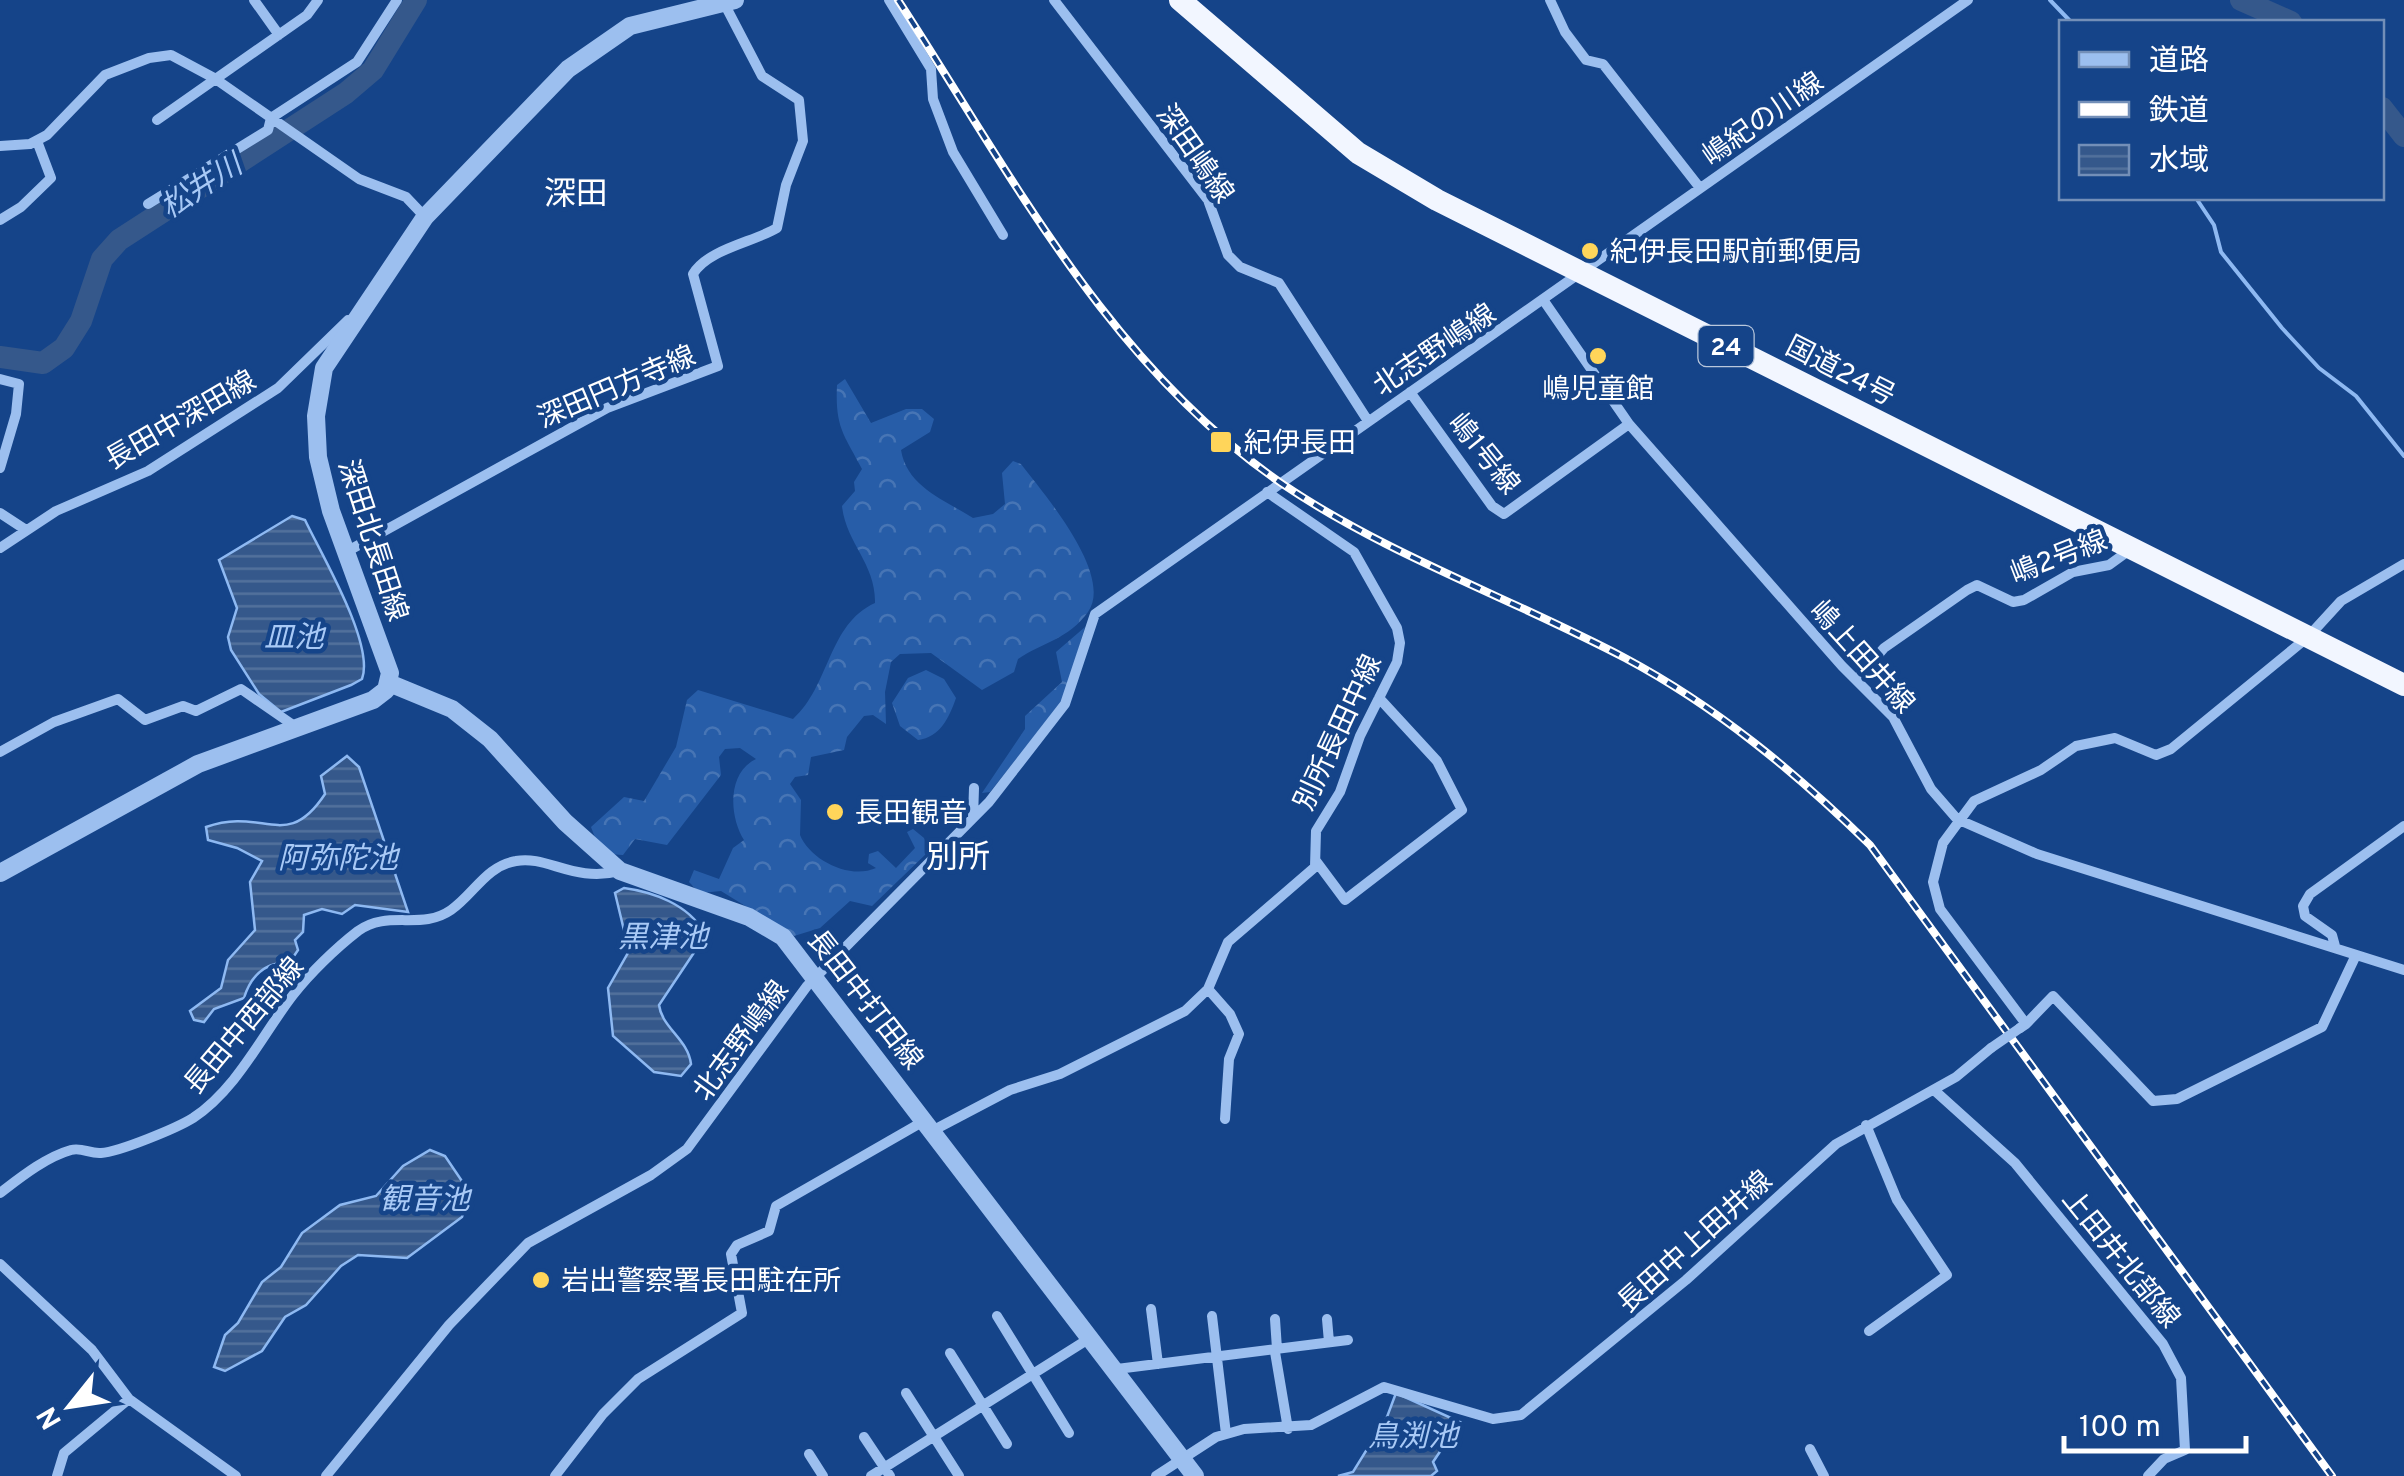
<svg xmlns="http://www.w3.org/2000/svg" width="2404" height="1476" font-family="Overpass,'Noto Sans JP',sans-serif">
  <defs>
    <pattern id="forest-crowns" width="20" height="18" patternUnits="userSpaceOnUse" patternTransform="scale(2.5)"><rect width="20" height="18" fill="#275da8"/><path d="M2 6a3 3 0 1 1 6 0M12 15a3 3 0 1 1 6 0" fill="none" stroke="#4775b5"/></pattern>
    <pattern id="water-rules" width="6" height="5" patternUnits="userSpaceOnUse" patternTransform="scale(2.5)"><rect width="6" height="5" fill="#35588b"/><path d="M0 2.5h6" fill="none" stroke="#53719c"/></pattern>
  </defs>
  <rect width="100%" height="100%" fill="#154489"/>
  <!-- forest -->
  <path fill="url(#forest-crowns)" d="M845 379 871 423 906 409H922L934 419 930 432 901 450C907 487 945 500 973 518L993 514 1005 504 1002 473 1013 461 1021 464C1044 494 1114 575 1088 612 1069 639 1041 643 1018 659L1014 672 982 690 931 653 900 654 891 662 885 692 886 724 873 715 864 716 847 737 844 750 811 757 808 775 795 777 790 784 801 800 800 835C810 860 850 880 876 868L868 863 869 854 878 851 896 868 915 848 907 832 913 829 924 838 928 852 872 906 850 901 820 928 794 936 721 891 700 893 689 882 694 870 719 879 733 848 744 840C729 816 727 773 756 759L740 748 725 749 719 757 721 775 667 845 635 839 623 855C603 855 597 844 591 827L624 797 644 801 676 747 687 700 698 690 793 719C830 686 828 624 875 603 876 564 846 543 842 506L855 491 854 482 862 469C844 434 835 428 837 385Z
    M1085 627 1063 700 990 792 982 793 1025 729V716L1062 682 1056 652Z
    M926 670 944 679 956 698C949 718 940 737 918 740L900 726 892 703 908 678Z"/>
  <!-- water -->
  <path fill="url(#water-rules)" stroke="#8eb9f2" stroke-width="2.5" d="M292 516 305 520C321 554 375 644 362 679L351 685 281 712 259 694 231 650 228 637 237 608 219 560Z
    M347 756 359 767 408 912 355 905 342 914 322 909 304 915 303 932 295 940 298 950 290 962C266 962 251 975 244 998L214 1009 204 1022 194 1020 190 1011 221 988 228 960 255 930 250 882 262 861 237 848 208 840 206 827C264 806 286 853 325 794L321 776Z
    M624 888C654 892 688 905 703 931V939L659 1005C662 1028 688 1039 691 1064L681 1076 654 1072 613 1036 608 988 629 951 615 893Z
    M430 1150 445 1156 470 1193 462 1217 407 1258 358 1255 341 1266 306 1305 285 1317 262 1351 225 1371 214 1367 225 1335 238 1323 262 1282 281 1267 302 1233 340 1205 376 1196 403 1166Z
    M1396 1393 1460 1422 1433 1462 1437 1471 1431 1476H1338L1353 1472 1387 1417Z"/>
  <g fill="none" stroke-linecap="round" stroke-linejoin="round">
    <!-- stream -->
    <path stroke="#8eb9f2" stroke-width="4" d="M2050 0 2071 22
      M2196 198 2214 225 2221 252 2282 328 2319 368 2356 396 2404 456"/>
    <!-- river -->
    <path stroke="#35588b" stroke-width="22" d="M2241 0 2291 22
      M2382 108 2404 136
      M0 357 43 363 64 348 81 321 102 259 119 240 346 93 373 70 416 0"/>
    <!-- minor -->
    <path stroke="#9cbfef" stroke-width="10" d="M254 0 279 35
      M889 0 931 69 933 99 953 152 1003 235
      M1054 0 1208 200 1228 255 1240 267 1279 283 1368 421
      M1550 0 1565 32 1586 60 1603 64 1700 188
      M157 120 307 15 318 0
      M0 146 30 144 47 135 105 75 149 58 171 55 214 78 359 179 406 197 425 217
      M148 204 268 130 271 118 357 62 397 0
      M0 220 21 207 51 178 37 141
      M1544 301 1629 424 1842 666 1893 717 1931 789 1957 819 2037 854 2404 970
      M0 379 19 384 16 414 0 468
      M1410 392 1492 506 1504 514 1629 424
      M0 513 26 530
      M0 548 56 511 148 471 278 388 348 320
      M346 552 607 408 718 366 693 274C708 249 754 242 777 228L786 185 803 141 799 100 762 76 725 5
      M1857 679 1884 648 1967 590 1977 585 2013 602 2024 600 2073 572 2109 565 2131 549
      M0 752 54 722 118 699 145 720 183 706 196 711 241 689 296 727
      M973 818 974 788
      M1316 861 1345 900 1462 810 1437 761 1379 698
      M2335 946 2332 935 2305 916 2303 906 2310 894 2404 826
      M1208 989 1230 1014 1239 1034 1229 1059 1225 1119
      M2026 1024 2053 996 2153 1101 2177 1099 2322 1027 2356 955
      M2020 1028 2026 1024 1940 909 1933 882 1943 843 1974 801 2041 770 2076 746 2115 738 2156 755 2171 749 2308 637 2341 601 2404 564
      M1934 1090 2015 1163 2163 1344 2181 1378 2185 1450 2164 1459 2148 1476
      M1866 1125 1897 1200 1947 1275 1869 1331
      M932 1131 1010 1090 1060 1074 1185 1011 1208 989 1228 942 1315 867 1316 831 1340 792 1360 736 1397 662 1400 643 1397 628 1354 552 1267 492
      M0 1193C21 1177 46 1157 71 1150 82 1147 90 1154 101 1153 119 1152 177 1128 193 1118 237 1089 262 1035 293 995 310 973 336 948 358 931 388 909 421 931 451 910 474 894 486 866 516 861 547 855 574 883 620 871
      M0 1264 92 1350 129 1399 236 1476
      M1151 1309 1158 1364
      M997 1316 1069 1433
      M1212 1316 1226 1434
      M1275 1319 1277 1349
      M1327 1319 1329 1342
      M1275 1352 1288 1429
      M950 1353 1007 1444
      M1117 1369 1348 1340
      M906 1393 959 1476
      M864 1437 890 1476
      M1810 1449 1824 1476
      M809 1454 823 1476
      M57 1476 64 1453 129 1399
      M326 1476 449 1325 528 1243 651 1175 687 1149 807 986 989 802 1065 704 1095 614 1968 0
      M555 1476 603 1414 638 1379 742 1313 731 1254 737 1245 769 1231 776 1206 924 1121
      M871 1476 1090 1338
      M1156 1476 1216 1437 1244 1429 1311 1425 1384 1387 1493 1419 1521 1415 1686 1280 1836 1144 1956 1077 1991 1048"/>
    <!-- tertiary -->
    <path stroke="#9cbfef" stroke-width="18" d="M389 683 452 709 490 739 565 822 620 871 749 917 783 937 1195 1476
      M0 873 198 764 373 700 386 690 390 673 331 511 318 457 316 416 324 368 425 217 568 69 630 26 735 0"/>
    <!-- trunk -->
    <path stroke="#f2f6ff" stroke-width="22" d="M1180 0 1358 153 1437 200 2404 685"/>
    <defs>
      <path id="rail" d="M898 0C1010 172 1108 364 1281 483 1387 555 1511 598 1625 658 1717 707 1795 772 1870 845L2332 1476"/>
    </defs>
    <!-- rail casing -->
    <use href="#rail" stroke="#fff" stroke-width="8"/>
    <!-- rail -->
    <use href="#rail" stroke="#154489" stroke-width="4" stroke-dasharray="11" stroke-linecap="butt"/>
    <!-- minor-bridge -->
    <path stroke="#9cbfef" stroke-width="10" d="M1991 1048 2020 1028"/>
  </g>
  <!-- markers -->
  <g fill="#ffd55a" stroke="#154489" stroke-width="4">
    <circle cx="1590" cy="251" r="10"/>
    <circle cx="1598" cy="356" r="10"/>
    <rect x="1209" y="430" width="24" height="24" rx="5"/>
    <circle cx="835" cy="812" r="10"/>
    <circle cx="541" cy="1280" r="10"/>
  </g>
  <g text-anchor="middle" stroke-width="9" stroke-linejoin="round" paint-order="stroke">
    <!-- shield labels -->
    <rect fill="#154489" stroke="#b9c7dc" stroke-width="2.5" x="1698.5" y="326" width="55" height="40" rx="8"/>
    <g font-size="25" font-weight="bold" fill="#fff">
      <text x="1726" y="355">24</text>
    </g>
    <!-- street labels -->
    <g font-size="28" fill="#fff" stroke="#154489">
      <text transform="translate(1762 118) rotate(-35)" y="10">嶋紀の川線</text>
      <text transform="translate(1196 153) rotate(55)" y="10">深田嶋線</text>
      <text transform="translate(1434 349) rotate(-34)" y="10">北志野嶋線</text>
      <text transform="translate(1841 370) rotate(27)" y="10">国道24号</text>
      <text transform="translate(616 386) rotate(-23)" y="10">深田円方寺線</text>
      <text transform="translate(180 419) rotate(-30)" y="10">長田中深田線</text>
      <text transform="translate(1485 453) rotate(51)" y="10">嶋1号線</text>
      <text transform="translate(374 540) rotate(72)" y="10">深田北長田線</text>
      <text transform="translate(2058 556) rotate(-21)" y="10">嶋2号線</text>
      <text transform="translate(1863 656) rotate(48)" y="10">嶋上田井線</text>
      <text transform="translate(1337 732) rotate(-65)" y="10">別所長田中線</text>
      <text transform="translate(866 999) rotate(52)" y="10">長田中打田線</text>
      <text transform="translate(243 1025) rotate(-50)" y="10">長田中西部線</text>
      <text transform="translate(740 1040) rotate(-54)" y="10">北志野嶋線</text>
      <text transform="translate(1694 1241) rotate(-42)" y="10">長田中上田井線</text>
      <text transform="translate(2122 1258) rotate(51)" y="10">上田井北部線</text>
    </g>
    <!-- poi labels -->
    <g font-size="28" fill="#fff" stroke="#154489" text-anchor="start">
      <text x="1610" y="261">紀伊長田駅前郵便局</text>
      <text x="1598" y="398" text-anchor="middle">嶋児童館</text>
      <text x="1244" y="452">紀伊長田</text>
      <text x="855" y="822">長田観音</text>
      <text x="561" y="1290">岩出警察署長田駐在所</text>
    </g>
    <!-- water labels -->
    <g font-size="30" font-style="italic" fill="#a8c9f6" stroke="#154489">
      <text transform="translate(201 186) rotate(-33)" y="10">松井川</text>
      <text x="294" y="647">皿池</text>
      <text x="338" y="868">阿弥陀池</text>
      <text x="663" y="947">黒津池</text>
      <text x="425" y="1209">観音池</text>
      <text x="1413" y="1446">鳥渕池</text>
    </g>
    <!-- quarter labels -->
    <g font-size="32" fill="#fff" stroke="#154489">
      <text x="576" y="204">深田</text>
      <text x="958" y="867">別所</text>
    </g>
  </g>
  <!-- legend -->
  <rect x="2059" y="20" width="325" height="180" fill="#154489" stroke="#738fb8" stroke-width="2.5"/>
  <rect x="2079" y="52" width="50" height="15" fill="#9cbfef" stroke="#738fb8" stroke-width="2.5"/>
  <text x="2149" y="70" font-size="30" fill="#ffffff">道路</text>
  <rect x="2079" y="102" width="50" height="15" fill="#ffffff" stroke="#738fb8" stroke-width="2.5"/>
  <text x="2149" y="120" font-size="30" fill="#ffffff">鉄道</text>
  <rect x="2079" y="145" width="50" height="30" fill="url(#water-rules)" stroke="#738fb8" stroke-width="2.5"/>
  <text x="2149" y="170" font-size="30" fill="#ffffff">水域</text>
  <!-- north arrow -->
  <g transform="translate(70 1406) rotate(240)" stroke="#154489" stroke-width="8" paint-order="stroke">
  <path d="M0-8L18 38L0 25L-18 38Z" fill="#ffffff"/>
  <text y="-15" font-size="28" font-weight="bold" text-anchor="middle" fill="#ffffff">N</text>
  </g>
  <!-- scale -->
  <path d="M2064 1436v15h182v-15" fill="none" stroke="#ffffff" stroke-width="5"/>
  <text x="2079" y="1436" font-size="30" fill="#ffffff" stroke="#154489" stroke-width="8" paint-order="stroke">100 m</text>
</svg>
